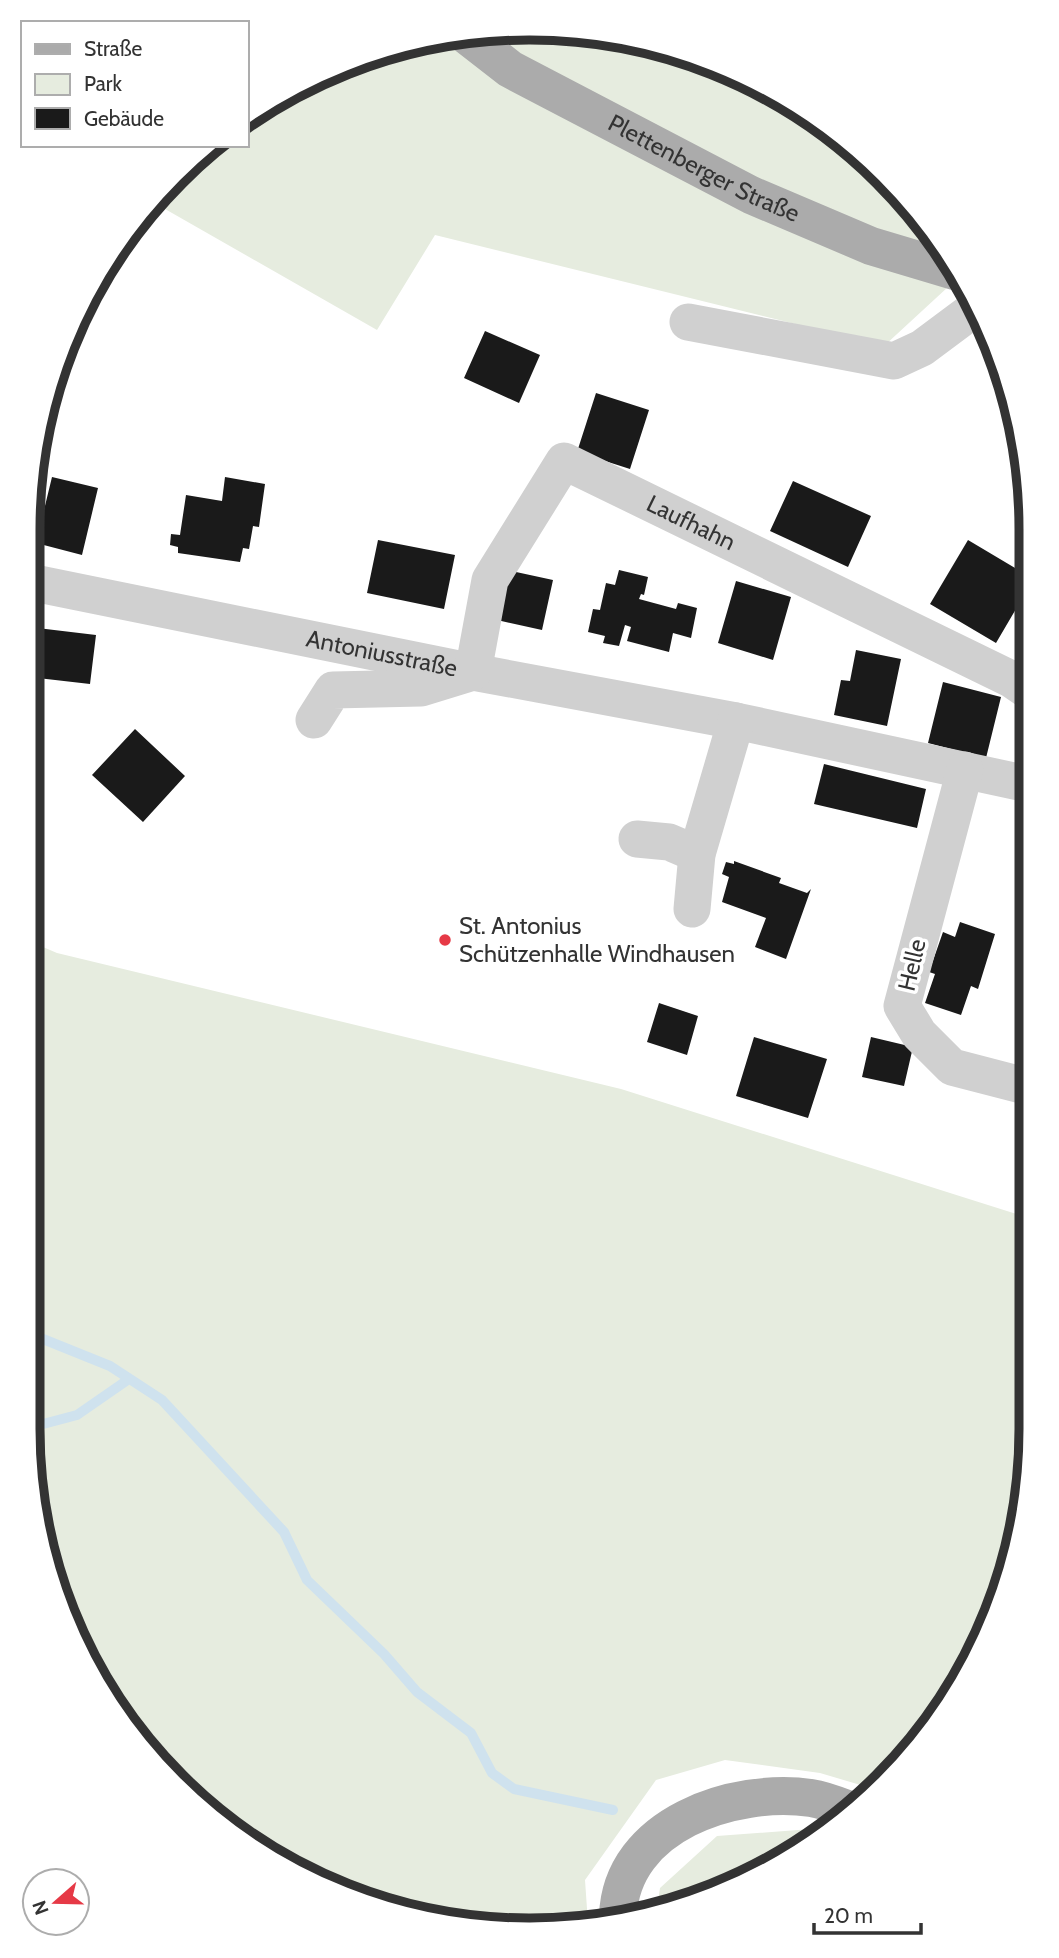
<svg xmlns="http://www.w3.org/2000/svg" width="1059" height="1958" font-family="Cabin,sans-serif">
  <rect width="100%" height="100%" fill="#fff"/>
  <!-- green -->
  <path fill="#e6ecdf" d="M496 29 595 32 690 54 780 95 860 153 946 251 948 287 884 346 435 235 377 330 151 201 210 145H247V118L307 80 399 45Z
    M29 941 57 953 621 1089 1029 1218 1030 1461 1014 1559 964 1679 874 1789 820 1773 725 1760 656 1780 585 1880 588 1923 563 1929 400 1913 251 1846 132 1734 55 1590 28 1429Z
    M824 1828 722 1892 657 1907 660 1888 717 1836Z"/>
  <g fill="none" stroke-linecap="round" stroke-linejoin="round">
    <!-- stream -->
    <path stroke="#cfe2ee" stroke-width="10" d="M28 1333 110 1366 162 1400 284 1532 307 1580 384 1654 417 1692 471 1733 492 1773 514 1789 613 1810
      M28 1428 77 1415 129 1379"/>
  </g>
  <!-- building -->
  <path fill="#1a1a1a" d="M485 331 540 355 519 403 464 378Z
    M596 393 649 410 630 469 577 452Z
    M52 477 98 488 82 555 36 543Z
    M225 477 265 484 259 527 253 526 249 549 243 548 240 562 178 553V547L170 545 171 534 180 535 186 495 222 501Z
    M793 481 871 516 848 567 770 531Z
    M378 540 455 555 444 609 367 593Z
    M968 540 1027 575V590L996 643 930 604Z
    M507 570 553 580 542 630 497 620Z
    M619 570 648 577 644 595 641 594 639 599 676 609 678 603 697 608 691 638 673 633 669 652 627 641 631 627 625 625 619 646 603 643 605 636 588 632 593 609 600 610 606 583 615 585Z
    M736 581 791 597 773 660 718 643Z
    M29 627 96 635 90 684 29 677Z
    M856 650 901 659 887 726 834 715 841 680 850 681Z
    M943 682 1001 697 986 758 928 743Z
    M135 729 185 776 143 822 92 775Z
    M824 764 926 789 917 828 814 804Z
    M734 861 781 878 779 883 807 893 811 889 786 959 755 947 766 918 722 902 729 877 722 874 726 862 734 864Z
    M960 922 995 934 978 989 971 986 961 1015 925 1003 935 974 929 972 943 932 955 937Z
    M659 1003 698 1016 687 1055 647 1042Z
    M754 1037 827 1059 808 1118 736 1096Z
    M871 1037 913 1047 904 1086 862 1077Z"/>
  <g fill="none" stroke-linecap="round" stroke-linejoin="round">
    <!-- minor -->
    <g stroke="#d0d0d0" stroke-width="37">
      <path d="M688 322 894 361 922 348 977 307"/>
      <path id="s1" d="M29 582 473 672 736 721 1028 784"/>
      <path id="s2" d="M314 720 333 690 421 688 473 672 490 580 564 461 1011 679 1027 690"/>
      <path d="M965 770 902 1006 919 1034 952 1067 1029 1087"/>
      <path d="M637 839 669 842 697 854"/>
      <path d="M692 909 697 854 736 721"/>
    </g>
    <!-- major -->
    <g stroke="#ababab" stroke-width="38">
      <path id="s3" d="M465 34 510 69 751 195 871 246 958 272"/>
      <path d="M618 1916C621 1824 734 1787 811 1798 825 1800 839 1806 852 1811"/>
    </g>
  </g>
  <!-- markers -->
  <circle fill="#e63946" stroke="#fff" stroke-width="2.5" cx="445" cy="940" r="7"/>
  <g text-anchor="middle" stroke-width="7" stroke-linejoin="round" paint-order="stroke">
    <!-- street labels -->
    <g font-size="24" fill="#333" stroke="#fff">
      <text dy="8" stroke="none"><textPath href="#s3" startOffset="275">Plettenberger Straße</textPath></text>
      <text dy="8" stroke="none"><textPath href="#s2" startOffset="553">Laufhahn</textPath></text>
      <text dy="8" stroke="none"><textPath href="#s1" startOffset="360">Antoniusstraße</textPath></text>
      <text transform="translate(912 965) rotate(-77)" y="8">Helle</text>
    </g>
    <!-- poi labels -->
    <g font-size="24" fill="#333" stroke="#fff" text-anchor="start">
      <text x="459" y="934">St. Antonius<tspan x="459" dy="28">Schützenhalle Windhausen</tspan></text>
    </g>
  </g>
  <!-- crop -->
  <path d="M0 0H1059V1958H0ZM529 40H530A489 489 0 0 1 1019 529V1429A489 489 0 0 1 530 1918H529A489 489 0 0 1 40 1429V529A489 489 0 0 1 529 40Z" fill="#fff" fill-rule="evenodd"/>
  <path fill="none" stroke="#333" stroke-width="9" d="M529 40H530A489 489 0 0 1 1019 529V1429A489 489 0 0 1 530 1918H529A489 489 0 0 1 40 1429V529A489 489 0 0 1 529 40Z"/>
  <!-- legend -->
  <rect x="21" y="21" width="228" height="126" fill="#ffffff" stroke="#adadad" stroke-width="2"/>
  <rect x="35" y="44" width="35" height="10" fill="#ababab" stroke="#adadad" stroke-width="2"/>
  <text x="84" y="56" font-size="21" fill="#333333">Straße</text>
  <rect x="35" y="74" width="35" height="21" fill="#e6ecdf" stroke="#adadad" stroke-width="2"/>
  <text x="84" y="91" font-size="21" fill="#333333">Park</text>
  <rect x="35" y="108" width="35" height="21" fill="#1a1a1a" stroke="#adadad" stroke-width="2"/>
  <text x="84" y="126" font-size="21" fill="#333333">Gebäude</text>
  <!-- north arrow -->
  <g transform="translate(56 1902) rotate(250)"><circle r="33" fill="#ffffff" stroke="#adadad" stroke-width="2"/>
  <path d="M0-5L12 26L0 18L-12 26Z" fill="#e63946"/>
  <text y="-10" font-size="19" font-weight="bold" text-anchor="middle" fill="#333333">N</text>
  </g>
  <!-- scale -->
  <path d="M814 1923v10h107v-10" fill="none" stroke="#333333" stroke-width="3.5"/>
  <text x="824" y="1923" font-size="21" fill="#333333" stroke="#ffffff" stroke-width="5" paint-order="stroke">20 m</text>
</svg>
